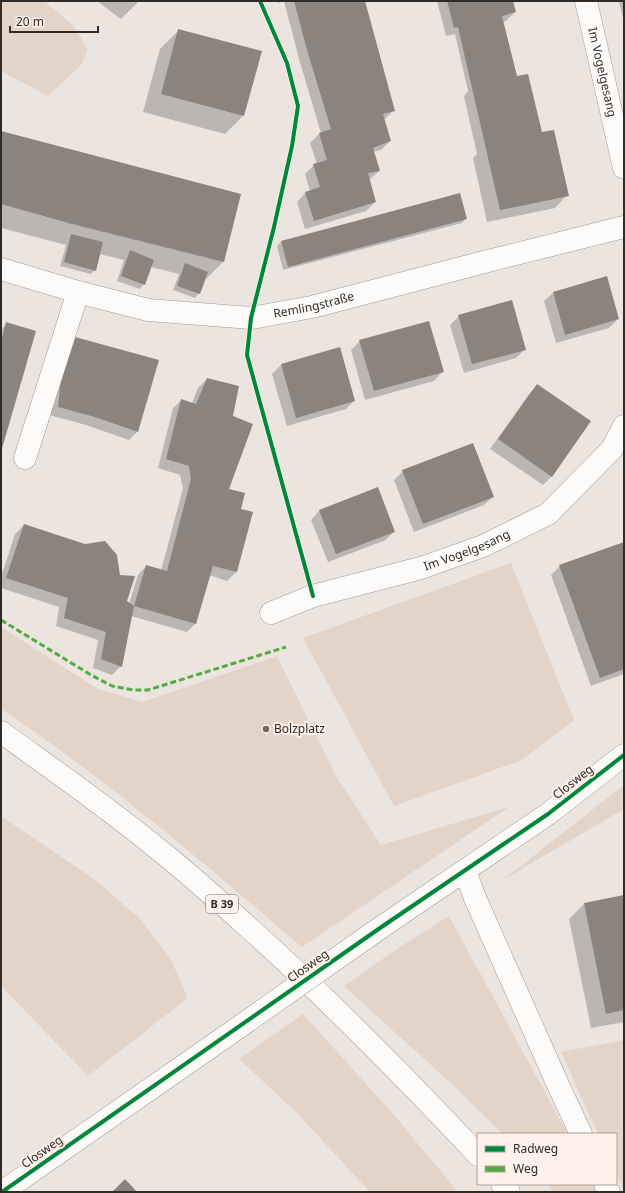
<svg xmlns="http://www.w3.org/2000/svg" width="625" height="1193" font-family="'Noto Sans',sans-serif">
  <rect width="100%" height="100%" fill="#ece4df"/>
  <!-- green -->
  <path fill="#e4d3c7" d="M4 1H44L73 25 88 50 81 65 48 96 1 71V2Z
    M511 563 574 720 522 760 394 806 303 638Z
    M1 627 98 689 142 702 277 656 337 778 381 845 509 807 302 947C205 864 108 780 1 709Z
    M624 785V809L503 880Z
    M1 816 94 879 139 918 170 958 188 998 88 1076 1 986Z
    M449 916 566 1131 567 1134H503L454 1086 344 986 397 949Z
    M303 1014 394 1115 458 1192H370L296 1112 239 1059Z
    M624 1040V1191L616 1173V1134H598L561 1052Z
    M547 1184H592L595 1192H554Z"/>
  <!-- shadow -->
  <path fill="#0003" d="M97 1H139L121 19Z
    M278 1H364L393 111 384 120 390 141 381 150 373 152 379 171 369 180 375 202 366 211 305 229 297 202 305 193 310 191 305 174 314 165 317 164 310 143 319 134 321 133 299 59 284 1 278 3Z
    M437 1H512L515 12 506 21 502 22 516 76 567 195 555 208 487 222 473 158 477 154 464 96 468 91 455 34 446 36Z
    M619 1H624V23Z
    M179 30 243 116 225 134 143 112 160 49Z
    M1 132 240 195 223 262 204 281 199 293 195 298 173 290 179 274 151 267 144 284 140 289 117 281 124 260 99 254 95 270 91 274 60 266 66 245 1 228Z
    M459 194 466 218 462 223 283 270 277 246 281 242Z
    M606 278 618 319 609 328 556 343 544 301 553 293Z
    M459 316 525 349 516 358 464 373 450 325Z
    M7 324 1 451V329Z
    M360 341 442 372 434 381 365 400 351 350Z
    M340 348 354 401 346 409 287 426 272 374 281 365Z
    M53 378 138 431 129 440 86 425 49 415Z
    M207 379 232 417 228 489 240 509 252 512 236 572 227 581 209 575 196 623 187 632 131 616 121 666 112 675 93 668 98 640 56 626 59 607 1 588V577L15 534 24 525 129 604 138 575 146 566 161 571 183 488 180 475 158 468 173 408 182 400 192 403 198 388Z
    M537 385 552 476 543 485 490 449 529 394Z
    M403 471 493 497 484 505 414 532 394 480Z
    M378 489 394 531 386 540 328 562 311 520 319 511Z
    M624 543V674L591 686 551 575 560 566Z
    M624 896V1022L591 1028 569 919 584 904Z"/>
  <!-- building -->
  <path fill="#8b837e" d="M294 1H365L395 111 383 114 391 141 373 148 380 171 368 173 376 202 314 221 305 192 320 187 313 164 327 160 319 133 331 129 307 50Z
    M447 1H513L516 12 502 16 517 76 528 74 542 132 554 130 569 196 500 210 458 27 454 28Z
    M178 29 262 51 244 116 161 94Z
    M1 131 241 194 224 262 72 224 1 204Z
    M460 193 467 219 288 267 281 241Z
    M71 234 103 242 96 271 64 262Z
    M130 250 154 260 145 285 121 276Z
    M185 263 208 272 200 294 177 286Z
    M607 276 619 319 565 335 553 292Z
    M512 300 526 350 472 364 458 315Z
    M429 321 444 372 374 391 359 340Z
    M6 322 36 331 1 452V342Z
    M75 337 159 360 138 432 95 417 58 407 62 369Z
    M340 347 355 401 296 418 281 364Z
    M207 378 239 386 233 416 253 424 229 489 245 493 241 509 253 512 237 572 213 566 196 624 134 606 146 565 167 571 191 479 189 466 166 459 181 399 196 404Z
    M537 384 591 421 552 477 498 439Z
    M473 443 494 497 423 524 402 470Z
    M378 487 395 532 336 554 319 510Z
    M24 524 85 544 105 541 117 555 120 575 135 576 127 601 134 606 122 667 101 659 106 632 64 618 68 598 6 578Z
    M624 542V669L600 678 559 565Z
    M624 895V1010L606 1014 584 903Z
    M125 1179 137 1192H112Z"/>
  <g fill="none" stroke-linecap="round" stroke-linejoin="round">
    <defs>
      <g id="minor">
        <path id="s1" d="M586 1 624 168"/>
        <path id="s2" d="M1 269 78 292 148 310 251 318 312 307 484 262 624 227"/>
        <path d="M25 458 78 292"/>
        <path id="s3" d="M271 613 313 596 421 568 483 546 548 514 612 449 624 426"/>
        <path d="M380 928 548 814 624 755"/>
        <path d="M2 1192 222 1039"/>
      </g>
      <path id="major" d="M1 732C52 769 104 805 153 845 186 871 217 899 248 927 328 999 404 1076 478 1155
        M465 871 475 898 559 1087 581 1134
        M502 1184 509 1192
        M605 1184 609 1192"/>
    </defs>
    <!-- minor casing -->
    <use href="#minor" stroke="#9f9995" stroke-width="23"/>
    <!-- major casing -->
    <use href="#major" stroke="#9f9995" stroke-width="23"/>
    <!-- minor -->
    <use href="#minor" stroke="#fcfbfa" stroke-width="22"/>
    <!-- major -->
    <use href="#major" stroke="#fcfbfa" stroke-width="22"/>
    <defs>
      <path id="minor-bridge" d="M222 1039 380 928"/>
    </defs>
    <!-- minor-bridge casing -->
    <use href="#minor-bridge" stroke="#9f9995" stroke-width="23" stroke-linecap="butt"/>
    <!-- minor-bridge -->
    <use href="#minor-bridge" stroke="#fcfbfa" stroke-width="22"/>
    <!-- quiet -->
    <path stroke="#54ab44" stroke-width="3" stroke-dasharray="6 3" stroke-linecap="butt" d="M1 620 91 675 112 686 133 690H148L286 647"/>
    <defs>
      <path id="cycleway" d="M260 1 287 63 298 106 292 146 274 227 251 318 247 355 313 596
        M2 1192 380 928 548 814 624 755"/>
    </defs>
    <!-- cycleway casing -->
    <use href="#cycleway" stroke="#fdf1e9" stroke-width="6"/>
    <!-- cycleway -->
    <use href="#cycleway" stroke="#00873e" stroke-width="4"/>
  </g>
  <!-- markers -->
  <circle fill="#726c67" stroke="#fdf1e9" stroke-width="1.5" cx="266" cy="729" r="4"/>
  <g text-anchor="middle" stroke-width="4" stroke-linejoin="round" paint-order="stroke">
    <!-- shield labels -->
    <rect fill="#fdf1e9" stroke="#6e6661" stroke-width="1" x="206" y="895" width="32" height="18" rx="3"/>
    <g font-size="11" font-weight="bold" fill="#302b27">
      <text x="222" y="908">B 39</text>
    </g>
    <!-- street labels -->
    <g font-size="12" fill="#302b27" stroke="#fdf1e9">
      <text dy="4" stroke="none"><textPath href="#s1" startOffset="73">Im Vogelgesang</textPath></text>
      <text dy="4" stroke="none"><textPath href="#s2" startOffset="320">Remlingstraße</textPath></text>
      <text dy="4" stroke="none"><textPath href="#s3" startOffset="206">Im Vogelgesang</textPath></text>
      <text transform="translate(573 782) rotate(-38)" y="4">Closweg</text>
      <text transform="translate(308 966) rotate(-35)" y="4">Closweg</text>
      <text transform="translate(42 1152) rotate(-35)" y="4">Closweg</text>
    </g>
    <!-- poi labels -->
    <g font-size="12" fill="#302b27" stroke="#fdf1e9" text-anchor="start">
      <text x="274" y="733">Bolzplatz</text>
    </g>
  </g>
  <!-- border -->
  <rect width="625" height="1193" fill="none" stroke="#302b27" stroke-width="4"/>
  <!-- legend -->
  <rect x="477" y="1133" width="140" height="52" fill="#fdf1e9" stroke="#aba29b"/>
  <rect x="485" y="1146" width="20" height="6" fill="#00873e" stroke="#aba29b"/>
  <text x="513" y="1153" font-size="12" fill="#302b27">Radweg</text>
  <rect x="485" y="1166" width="20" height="6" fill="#54ab44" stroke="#aba29b"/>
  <text x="513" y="1173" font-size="12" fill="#302b27">Weg</text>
  <!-- scale -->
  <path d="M10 26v6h88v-6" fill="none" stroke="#302b27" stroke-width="2"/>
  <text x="16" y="26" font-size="12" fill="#302b27" stroke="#fdf1e9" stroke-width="3" paint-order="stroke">20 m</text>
</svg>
